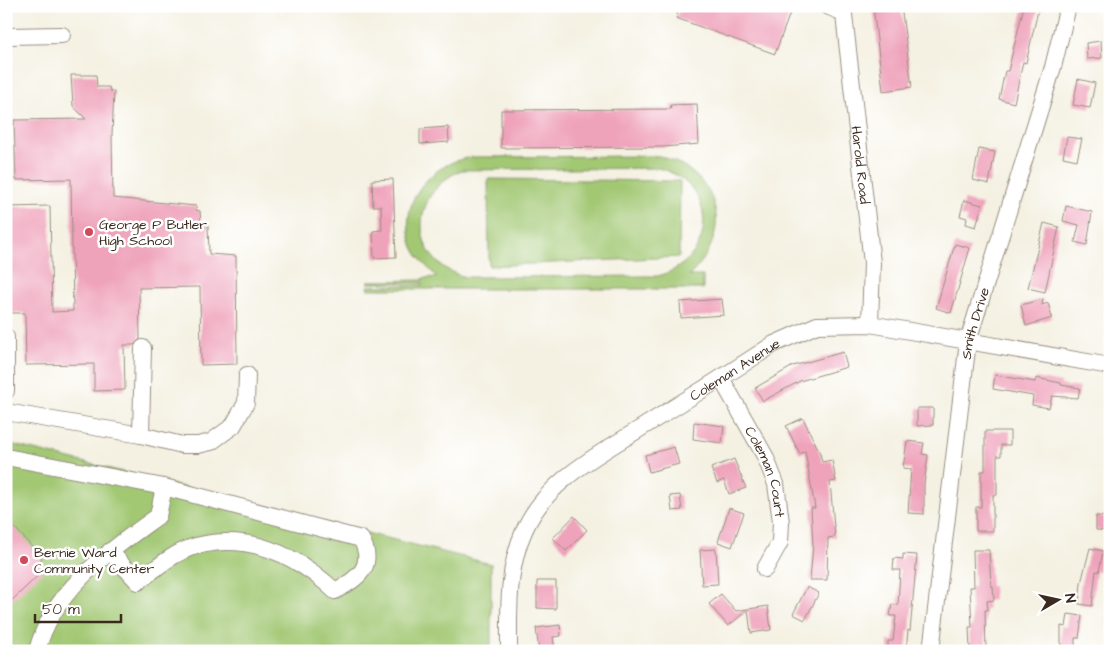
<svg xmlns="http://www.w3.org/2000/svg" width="1116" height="657" font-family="'Architects Daughter',sans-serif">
  <rect width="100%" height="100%" fill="#fff"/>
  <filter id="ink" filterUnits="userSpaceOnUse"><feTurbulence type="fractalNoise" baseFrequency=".02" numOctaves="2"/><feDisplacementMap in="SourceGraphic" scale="10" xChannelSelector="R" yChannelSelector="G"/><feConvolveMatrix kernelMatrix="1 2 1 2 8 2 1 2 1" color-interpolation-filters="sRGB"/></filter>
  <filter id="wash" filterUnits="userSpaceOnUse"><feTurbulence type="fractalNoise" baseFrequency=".0096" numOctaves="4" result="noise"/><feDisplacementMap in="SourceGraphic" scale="20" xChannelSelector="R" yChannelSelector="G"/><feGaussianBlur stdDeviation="1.12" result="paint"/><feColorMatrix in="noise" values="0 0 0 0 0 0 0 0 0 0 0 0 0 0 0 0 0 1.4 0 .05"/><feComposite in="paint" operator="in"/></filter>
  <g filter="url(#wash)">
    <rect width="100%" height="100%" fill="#f4f1e2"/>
    <!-- green -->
    <path fill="#a2c873" stroke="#6e7948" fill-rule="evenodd" d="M660 156C721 175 735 232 689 276H703V289H368V286L423 285V283H368V281L423 280V278L437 277C428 268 419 260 413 247 396 203 429 164 471 157ZM658 168C719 184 719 259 658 276L466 277C408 263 408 192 462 170Z
      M488 179 680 181 679 257 489 266Z
      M6 443 491 564V651H6Z"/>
    <g id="blocks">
      <!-- building -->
      <path fill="#efa3bb" d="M680 6H770L790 13 775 54 676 18Z
        M873 6H901L912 87 883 91Z
        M1024 6H1039L1026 63 1023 62 1014 103 999 99 1005 71H1008Z
        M1101 41 1102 58 1087 59 1086 43Z
        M71 75H96L97 87H109L110 91 114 92 112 134 113 198 196 206V210L200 211 201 225H208L209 254 236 256 237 364 201 365 200 287 139 288 140 339 134 345H124L125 390 94 391V364L26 365 25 313H6V207L50 206 52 312 73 311 71 179 16 180 14 120 86 119 73 106Z
        M1078 79 1095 83 1090 108 1073 105Z
        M697 104 699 144 663 147 501 148V110L671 109 670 105Z
        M448 127 449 142 420 144V129Z
        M1067 137 1082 139 1077 160 1063 157Z
        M979 149 995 152 989 184 973 180Z
        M393 179 396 257 374 258 373 231 382 230 381 206H373L372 180Z
        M964 200 982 205 976 227 966 224 967 218 960 216Z
        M1066 206 1092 212 1087 245 1075 242 1079 225 1063 221Z
        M1044 223 1059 227 1045 292 1028 288Z
        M955 244 970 248 951 313 936 308Z
        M722 299 724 315 681 318 680 302Z
        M1043 299 1042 305 1048 303 1052 318 1026 326 1021 305Z
        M843 352 847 367 800 381 763 401 755 388 793 366Z
        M995 375 1035 382 1036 378 1061 383V385L1080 388 1078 398 1052 396 1049 408 1032 405 1033 396 993 389Z
        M917 408H933V425L917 426Z
        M803 418 820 453 822 462 832 460 836 481 830 482 835 537 828 538 827 580H810L813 545 811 508H815L805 451 800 454 786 426Z
        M694 422 724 426 722 443 693 439Z
        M985 431H1010V445H1001V456H997V495H993V531H976V507H981V471H985Z
        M907 441 924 443 922 454 928 455 924 484V514L908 513 911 469 903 468Z
        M674 447 679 464 649 472 645 455Z
        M734 459 746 488 729 494 724 480 717 483 711 468Z
        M680 495 682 510 672 511 670 496Z
        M729 508 744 513 732 547 718 542Z
        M574 516 587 530 566 551 553 538Z
        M1096 516 1110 517V531L1096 530Z
        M6 518 42 558 39 562 46 568 6 606Z
        M1090 548 1103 551 1099 572 1096 571 1092 606 1079 604 1081 583Z
        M716 549 718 584 702 585 700 550Z
        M973 550H989L991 586H993L994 600 987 601 988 610H985L986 651H970L969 627H972L970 587H974Z
        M903 554 917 555 910 631 908 630 906 651H888V641H893L896 616H890L892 604 898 605 900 570H893L894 558 903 559Z
        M537 581H556V609L537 608Z
        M807 587 819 593 805 620 793 614Z
        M721 594 736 611 768 606 771 630 751 633 748 610 728 626 709 604Z
        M1068 614 1082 616 1079 638H1075V651H1061V626L1066 627Z
        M560 625 561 636 553 637 555 651H539L536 628Z"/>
    </g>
  </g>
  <g filter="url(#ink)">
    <use href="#blocks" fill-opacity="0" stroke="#988e80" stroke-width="1"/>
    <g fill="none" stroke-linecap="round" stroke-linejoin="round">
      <defs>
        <g id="minor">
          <path d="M827 6 844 13"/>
          <path id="s1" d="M843 6 872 263 870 324"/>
          <path d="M6 36 62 35"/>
          <path d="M6 337V391"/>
          <path id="s2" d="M721 378 765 456 776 484 781 522 780 542 765 569"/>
          <path d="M6 412 141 435 182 445H198L211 442 233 426 246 403 247 375"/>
          <path d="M141 435 143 348"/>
          <path d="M6 457 164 487 158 516C110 551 52 590 37 651"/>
          <path d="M110 551 138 582C155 569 174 552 196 546 250 532 296 555 335 591 358 579 376 566 361 539L164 487"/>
          <path id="s3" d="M509 651C509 610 507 569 524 531 546 479 604 452 649 423 691 397 733 371 774 344L817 325 870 324 1110 366"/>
          <path id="s4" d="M931 651 968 341 1053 67 1068 6"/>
        </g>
      </defs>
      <!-- minor casing -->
      <use href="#minor" stroke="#988e80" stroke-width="18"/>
      <!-- minor -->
      <use href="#minor" stroke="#fff" stroke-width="16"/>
    </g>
  </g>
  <!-- markers -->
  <g fill="#d1495b" stroke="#fff" stroke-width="2">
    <circle cx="89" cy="232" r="5"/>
    <circle cx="24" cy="560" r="5"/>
  </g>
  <g text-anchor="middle" stroke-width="5" stroke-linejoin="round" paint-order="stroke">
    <!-- street labels -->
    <g font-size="14" fill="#3b2a1e" stroke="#fff">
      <text dy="5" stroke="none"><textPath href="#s1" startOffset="160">Harold Road</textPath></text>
      <text dy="5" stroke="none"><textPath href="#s4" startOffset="331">Smith Drive</textPath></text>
      <text dy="5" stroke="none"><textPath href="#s3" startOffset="391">Coleman Avenue</textPath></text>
      <text dy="5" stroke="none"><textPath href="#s2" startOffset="105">Coleman Court</textPath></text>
    </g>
    <!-- poi labels -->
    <g font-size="14" fill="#3b2a1e" stroke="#fff" text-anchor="start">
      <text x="99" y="229">George P Butler<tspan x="99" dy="16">High School</tspan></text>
      <text x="34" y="557">Bernie Ward<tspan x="34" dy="16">Community Center</tspan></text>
    </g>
  </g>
  <!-- margin -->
  <rect width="1116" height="657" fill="none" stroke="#fff" stroke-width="25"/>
  <!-- north arrow -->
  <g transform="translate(1058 600) rotate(81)" stroke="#ffffff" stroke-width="4" paint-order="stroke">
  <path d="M0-4L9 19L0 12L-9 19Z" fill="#3b2a1e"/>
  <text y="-8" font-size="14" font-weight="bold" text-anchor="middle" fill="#3b2a1e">N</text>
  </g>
  <!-- scale -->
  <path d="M35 614v8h86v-8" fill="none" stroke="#3b2a1e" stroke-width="2.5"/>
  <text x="42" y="614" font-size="15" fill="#3b2a1e" stroke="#ffffff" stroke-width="4" paint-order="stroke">50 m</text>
</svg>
